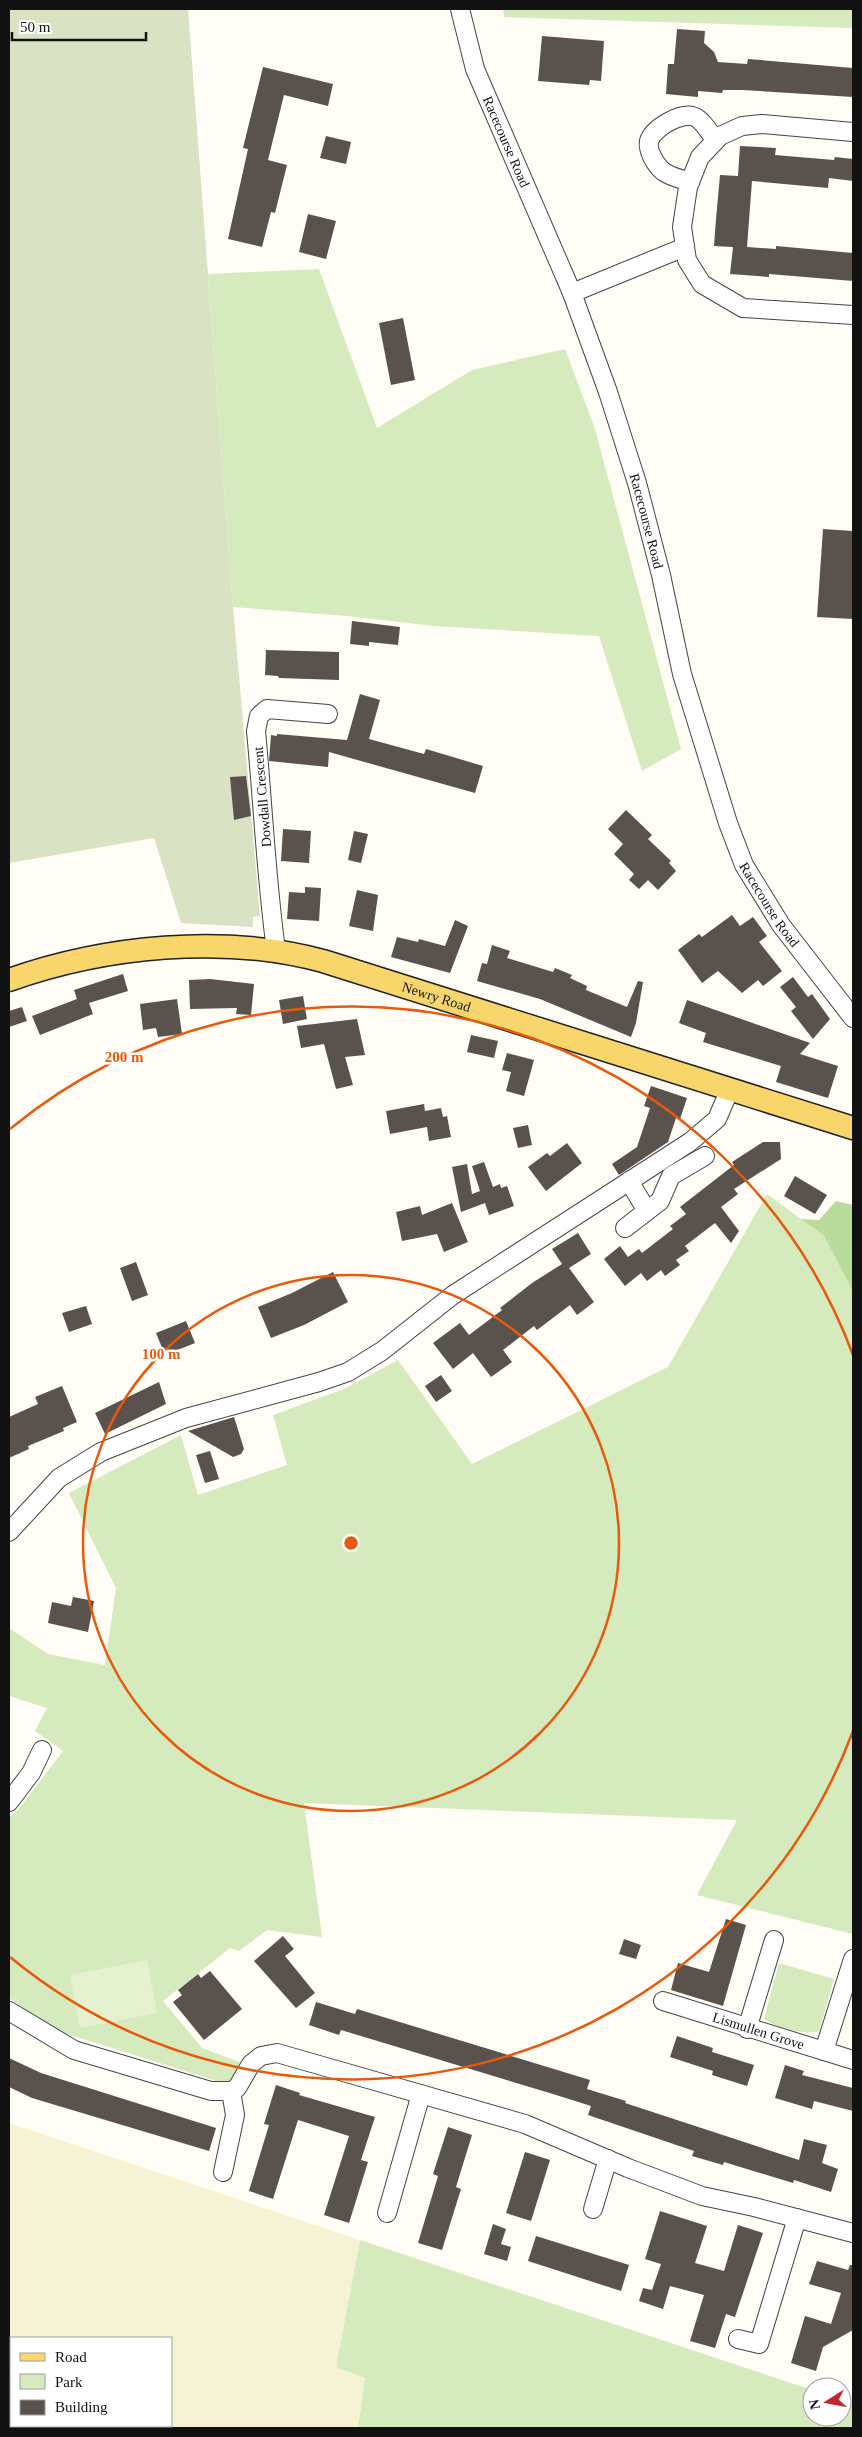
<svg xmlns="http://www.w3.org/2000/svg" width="862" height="2437" font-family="'Times New Roman',serif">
  <rect width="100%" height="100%" fill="#fffdf5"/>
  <!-- farmland -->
  <path fill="#f6f3d4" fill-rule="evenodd" d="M9 2123 360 2240 336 2367 365 2378 358 2428H9ZM11 2338H171V2426H11Z"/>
  <!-- green -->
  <path fill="#d5ebbd" d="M503 9H853V28L504 17Z
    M319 269 377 428 472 370 565 349 595 429 681 749 642 771 599 636 434 626 347 616 233 607 208 274Z
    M767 1194 824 1236 853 1292V1934L697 1895 737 1820 304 1803 322 1937 267 1930 239 1951 230 1948 163 2001 202 2048 242 2063 229 2085 55 2030 9 1998V1817L18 1810 63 1751 35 1731 47 1708 9 1696V1628L48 1654 105 1665 116 1588 69 1493 181 1435 198 1495 287 1465 273 1415 344 1389 398 1360 472 1464 668 1367Z
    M779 1963 834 1979 819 2031C811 2037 770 2026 764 2018Z
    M360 2240 812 2390V2417H842V2400L853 2404V2428H358L365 2378 336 2367Z"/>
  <!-- forest -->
  <path fill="#b9dc9c" d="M836 1201 853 1205V1292L824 1236 801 1219 819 1220Z"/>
  <!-- cemetery -->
  <path fill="#d9e3c4" d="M9 9H188L233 607 260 916 253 917V927L181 923 154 838 9 863Z"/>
  <!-- pitch -->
  <path fill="#e6f2cf" d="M147 1960 157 2013 80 2028 70 1975Z"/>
  <!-- building -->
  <path fill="#5a524d" d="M677 29 705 31 704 43 714 52 718 62 747 64 748 59 853 68V97L743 90H723L722 93 698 91V97L666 94 668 64H674Z
    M542 36 604 41 601 81 590 80 589 85 538 81Z
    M263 67 333 84 328 106 284 95 268 160 287 165 275 213 271 212 262 247 228 239 248 149 243 148Z
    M326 136 351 142 346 164 320 158Z
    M740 146 776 148 775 155 834 160 835 157 853 159V181L829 178 828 188 752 181 747 247 776 249V246L853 253V281L769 274V277L730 274 733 247 714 246 716 219 720 175 738 176Z
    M308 214 336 221 326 259 299 252Z
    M403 318 415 380 391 385 379 323Z
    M823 529 853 531V619L817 617Z
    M352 621 400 627 398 645 369 642V646L350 644Z
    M266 650 339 652V680L279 678 278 676 265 675Z
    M360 694 380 700 369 739 424 754 426 749 483 766 475 793 329 752 328 767 269 761 271 735 277 736V734L347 740Z
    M246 776 251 816 234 820 230 777Z
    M626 810 652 835 648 839 671 861 669 863 676 871 658 890 648 880 639 889 629 880 634 874 614 854 623 844 608 829Z
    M283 829 311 831 309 863 281 861Z
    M354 831 368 834 361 863 348 860Z
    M305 887 321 888 319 921 287 919 289 892 305 893Z
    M357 890 378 895 373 931 349 926Z
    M732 915 740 926 753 917 767 936 759 942 782 971 763 986 758 980 742 993 718 971 702 983 678 950 699 934 702 937Z
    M455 920 468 926 450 973 391 957 397 937 418 942 419 939 445 946Z
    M492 945 510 951 507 958 553 972 555 968 572 975 570 978 587 986 586 990 627 1007 638 981 643 982 636 1023 631 1037 540 999 477 981 482 963 487 964Z
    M123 974 128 991 89 1003 93 1014 40 1035 32 1016 77 999 74 990Z
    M793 977 808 997 812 994 830 1019 813 1039 791 1011 796 1007 780 987Z
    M210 979 254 984 251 1015 236 1014 237 1008 190 1009 189 980Z
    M303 996 307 1019 283 1024 279 1000Z
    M177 999 182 1034 158 1037 156 1028 143 1030 140 1004Z
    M687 1000 810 1043 800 1054 838 1066 828 1098 776 1082 781 1066 703 1042 706 1033 679 1023Z
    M22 1007 27 1021 9 1027V1011Z
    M357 1019 365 1055 345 1057 353 1085 336 1089 324 1044 301 1048 297 1026Z
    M471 1035 498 1041 494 1058 467 1052Z
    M507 1053 534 1060 524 1096 506 1091 511 1072 502 1070Z
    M651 1086 687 1098 680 1119 676 1118 668 1142 619 1175 612 1164 637 1147 650 1108 644 1106Z
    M424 1104 425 1111 441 1108 443 1117 447 1116 451 1137 429 1141 427 1127 390 1134 386 1111Z
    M528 1125 532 1145 518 1148 513 1128Z
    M763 1142H780L781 1159 734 1189 738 1194 721 1207 739 1231 731 1243 715 1223 685 1246 689 1251 676 1260 680 1265 665 1276 661 1270 647 1281 641 1273 625 1286 604 1259 620 1246 628 1257 639 1249 642 1253 673 1229 670 1226 686 1214 680 1207 734 1165 732 1162Z
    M567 1143 582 1163 546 1191 528 1167 547 1153 550 1156Z
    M484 1162 493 1187 500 1184 501 1188 507 1186 514 1206 489 1215 485 1203 461 1212 452 1167 467 1164 472 1194 480 1191 472 1166Z
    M795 1176 827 1195 815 1214 784 1196Z
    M452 1203 468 1242 444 1252 437 1234 402 1241 396 1212 420 1206 422 1215Z
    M578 1233 591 1254 569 1268 594 1302 577 1315 570 1305 537 1330 534 1326 503 1350 512 1362 491 1377 473 1353 453 1369 433 1343 460 1323 469 1335 502 1310 500 1308 532 1283 562 1264 552 1249Z
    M136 1262 148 1295 132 1301 120 1268Z
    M333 1272 348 1302 304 1325 271 1338 258 1307 292 1293Z
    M86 1306 92 1324 69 1332 62 1313Z
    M186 1321 195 1343 165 1355 156 1333Z
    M441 1375 452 1391 436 1402 425 1386Z
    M159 1382 166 1404 105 1434 95 1413Z
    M62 1386 77 1422 63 1428 64 1431 28 1446 29 1449 9 1458V1417L38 1404 35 1397Z
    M234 1417 244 1449 241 1454 233 1457 188 1431Z
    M210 1451 219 1479 205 1483 196 1455Z
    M73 1597 94 1601 88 1632 48 1623 52 1602 71 1606Z
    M726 1919 746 1925 723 2006 671 1990 678 1963 709 1972Z
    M283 1936 294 1949 285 1956 315 1993 296 2008 254 1961Z
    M624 1939 641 1945 636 1959 619 1954Z
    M210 1971 242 2009 204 2040 173 2002 182 1995 178 1990 198 1974 201 1978Z
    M316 2002 355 2014 357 2009 590 2080 587 2089 626 2101 625 2103 799 2160 804 2139 827 2145 822 2163 838 2169 831 2192 794 2180 793 2183 724 2162 723 2165 692 2156 694 2151 588 2115 591 2106 553 2094 341 2030 339 2035 309 2025Z
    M677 2036 713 2048 712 2052 754 2065 747 2086 712 2075 713 2071 670 2057Z
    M9 2058 41 2073 216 2128 209 2151 32 2098 9 2087Z
    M785 2065 804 2071 802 2075 853 2088V2111L814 2101 812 2109 775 2098Z
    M276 2085 300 2093 299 2095 375 2117 361 2160 368 2162 349 2223 324 2215 349 2136 298 2120 273 2199 249 2191 269 2125 264 2124Z
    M448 2127 472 2135 456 2187 461 2189 442 2250 418 2243 438 2176 433 2174Z
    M525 2152 550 2160 531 2221 506 2213Z
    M660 2211 707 2226 695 2263 724 2271 738 2225 763 2233 735 2317 726 2314 715 2348 690 2341 704 2295 670 2286 663 2309 639 2301 643 2288 652 2290 661 2264 645 2259Z
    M493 2224 506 2229 501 2244 511 2247 507 2261 484 2254Z
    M536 2236 629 2265 621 2291 528 2261Z
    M817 2261 848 2270 850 2265H853V2330L823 2347 816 2371 791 2363 805 2316 831 2324 841 2293 809 2284Z"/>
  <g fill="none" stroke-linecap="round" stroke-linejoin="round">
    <defs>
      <g id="minor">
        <path id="s1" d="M460 9 475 69 572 293 608 392 637 483 661 575 682 674 728 823 744 865 781 925 853 1018"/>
        <path d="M853 132 762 124 742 126 720 136 700 157 688 187 682 227 687 260 702 284 743 308 853 315"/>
        <path d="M690 182C682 179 671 177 664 172 656 166 647 151 649 141 653 128 682 111 695 117 702 120 710 133 715 140"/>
        <path d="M572 293 685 247"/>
        <path d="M276 950C266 877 263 804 256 731L259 716 267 709 328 714"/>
        <path d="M629 1181 647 1211"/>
        <path d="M625 1228 660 1201 671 1176 705 1156"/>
        <path d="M9 1532 59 1478 101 1452 186 1418 319 1382 348 1372 382 1351 453 1295 690 1142 717 1119 730 1089"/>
        <path d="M9 1802 31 1773 42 1750"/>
        <path id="s2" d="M663 2001 853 2060"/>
        <path d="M9 2011 74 2050 211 2091H231L237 2088 251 2064 261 2056 277 2053 525 2124 628 2168 702 2196 754 2207 853 2233"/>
        <path d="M747 2029 774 1940"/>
        <path d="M824 2051 853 1959"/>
        <path d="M223 2172 235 2115 231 2091"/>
        <path d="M593 2209 608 2159"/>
        <path d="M387 2213 421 2094"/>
        <path d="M738 2339 759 2344 797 2218"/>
      </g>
      <g id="major">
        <path id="s3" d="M9 980C105 946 224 934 323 961L853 1128"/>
      </g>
    </defs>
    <!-- minor casing -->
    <use href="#minor" stroke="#444" stroke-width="20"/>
    <!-- major casing -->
    <use href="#major" stroke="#222" stroke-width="25"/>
    <!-- minor -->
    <use href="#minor" stroke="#fff" stroke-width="18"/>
    <!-- major -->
    <use href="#major" stroke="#f9d66b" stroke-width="22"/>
  </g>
  <!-- distance rings -->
  <g fill="none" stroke="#e8590c" stroke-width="2.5">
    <circle cx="351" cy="1543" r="268"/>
    <path d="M853 1731A536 536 0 0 1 10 1957M10 1129A536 536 0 0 1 853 1355"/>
  </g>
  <g text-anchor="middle" stroke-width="5" stroke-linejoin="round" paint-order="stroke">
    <!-- street labels -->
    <g font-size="14" fill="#111" stroke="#fff">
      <text dy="5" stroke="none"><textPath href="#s1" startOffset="141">Racecourse Road</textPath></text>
      <text dy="5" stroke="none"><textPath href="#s1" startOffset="546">Racecourse Road</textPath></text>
      <text transform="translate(262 797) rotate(-95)" y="5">Dowdall Crescent</text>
      <text dy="5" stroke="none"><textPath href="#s1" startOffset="951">Racecourse Road</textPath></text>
      <text dy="5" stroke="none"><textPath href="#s3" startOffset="438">Newry Road</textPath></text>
      <text dy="5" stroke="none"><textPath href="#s2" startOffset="100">Lismullen Grove</textPath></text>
    </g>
  </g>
  <circle cx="351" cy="1543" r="8" fill="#e8590c" stroke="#fff" stroke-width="2.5"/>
  <g font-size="15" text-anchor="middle" font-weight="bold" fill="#e8590c" stroke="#fff" stroke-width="5" stroke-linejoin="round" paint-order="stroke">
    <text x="124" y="1062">200 m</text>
    <text x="161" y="1359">100 m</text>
  </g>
  <!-- border -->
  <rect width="862" height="2437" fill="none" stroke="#111111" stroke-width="20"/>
  <!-- legend -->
  <rect x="10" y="2337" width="162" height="90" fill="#ffffff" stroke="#a0a0a0"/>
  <rect x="20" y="2353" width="25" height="8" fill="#f9d66b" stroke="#a0a0a0"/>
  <text x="55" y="2362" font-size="15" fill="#111111">Road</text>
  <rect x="20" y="2374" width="25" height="15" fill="#d5ebbd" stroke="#a0a0a0"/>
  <text x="55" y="2387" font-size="15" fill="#111111">Park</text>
  <rect x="20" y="2400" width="25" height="15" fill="#5a524d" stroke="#a0a0a0"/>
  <text x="55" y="2412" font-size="15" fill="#111111">Building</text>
  <!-- north arrow -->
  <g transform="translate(827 2402) rotate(259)"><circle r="24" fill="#ffffff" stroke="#a0a0a0"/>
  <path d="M0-4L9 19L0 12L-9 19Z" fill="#c4262e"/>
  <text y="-8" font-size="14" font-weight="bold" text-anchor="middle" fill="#111111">N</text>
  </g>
  <!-- scale -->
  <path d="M12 32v8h134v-8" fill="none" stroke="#111111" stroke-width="2.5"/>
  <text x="20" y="32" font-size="15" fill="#111111" stroke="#ffffff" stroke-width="4" paint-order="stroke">50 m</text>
</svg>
